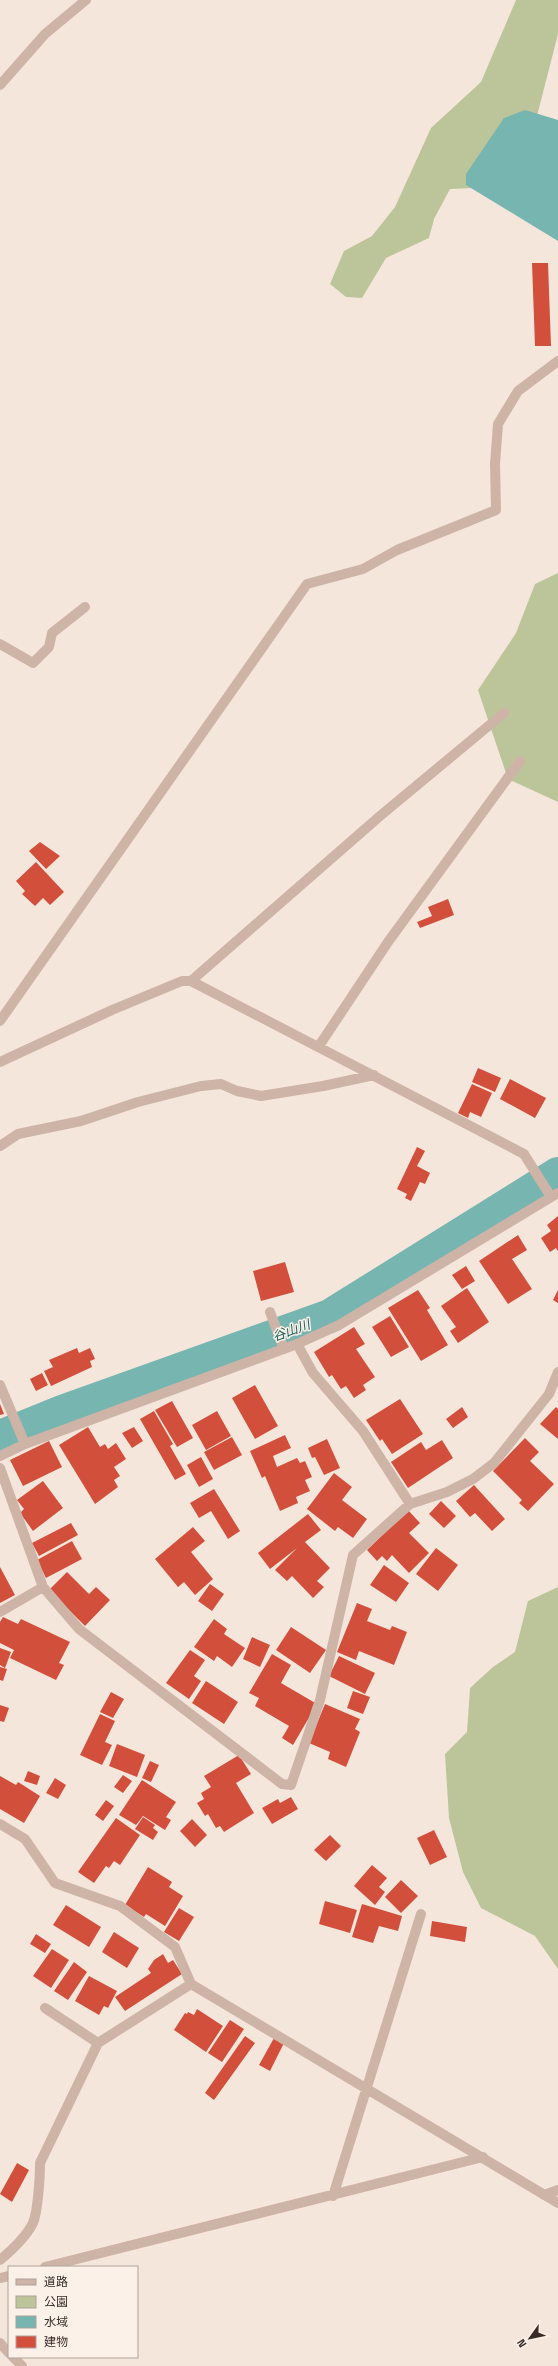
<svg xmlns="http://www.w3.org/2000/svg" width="558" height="2366" font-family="'Space Grotesk','Noto Sans JP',sans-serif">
  <rect width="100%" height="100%" fill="#f5e6db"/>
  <!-- green -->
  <path fill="#bcc59a" d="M516 0H558V34L519 186 450 189 434 219 429 238 386 258 362 298 346 297 330 284 344 251 372 236 395 207 431 128 481 82Z
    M558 573V802L508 779 478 690 516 633 535 584Z
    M558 1587V1969L535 1936 481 1908 463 1872 449 1818 445 1754 467 1732 470 1688 493 1667 515 1652 528 1601Z"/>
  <!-- water -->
  <path fill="#77b5b0" d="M525 110 558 120V241L466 185V174L504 118Z"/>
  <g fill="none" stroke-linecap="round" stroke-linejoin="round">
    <!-- river -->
    <path stroke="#77b5b0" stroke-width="34" d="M0 1437 62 1412 330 1316 558 1174"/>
  </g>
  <!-- building -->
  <path fill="#d24f3c" d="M532 263H548L551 346H535Z
    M40 842 60 856 46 869 29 851Z
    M36 862 64 892 50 905 43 898 35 906 22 894 25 891 16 881Z
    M448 899 454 915 420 928 417 922 432 916 428 907Z
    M478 1068 501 1078 495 1092 472 1082Z
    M510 1079 546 1098 535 1118 500 1099Z
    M472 1084 492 1093 481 1117 470 1112 468 1118 458 1113Z
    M417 1147 425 1151 417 1166 430 1173 425 1184 420 1182 411 1201 405 1198 407 1194 397 1189Z
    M558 1216V1251L556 1248 550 1252 541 1238 551 1231 547 1225Z
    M518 1235 527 1250 512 1259 532 1289 508 1304 479 1261Z
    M285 1262 294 1292 261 1301 253 1271Z
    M466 1266 475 1281 462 1289 452 1275Z
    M467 1288 489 1322 458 1343 450 1331 456 1327 441 1306Z
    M418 1290 430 1308 427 1310 448 1345 421 1361 388 1308Z
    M558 1290V1303L553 1300Z
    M390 1316 409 1347 391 1357 372 1327Z
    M354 1327 365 1344 356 1349 375 1377 363 1385 366 1390 354 1398 346 1386 341 1389 332 1375 329 1377 314 1352Z
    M77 1348 79 1353 90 1348 95 1359 90 1361 92 1367 51 1386 44 1371 53 1367 49 1360Z
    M42 1373 48 1385 36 1391 30 1379Z
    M255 1385 278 1426 255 1439 232 1398Z
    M400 1399 423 1434 392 1454 382 1439 380 1441 366 1420Z
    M172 1401 193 1438 177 1447 155 1410Z
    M0 1404 4 1414 0 1415Z
    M462 1407 468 1417 453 1428 446 1419Z
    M556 1407 558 1409V1439L540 1424Z
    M154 1411 173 1444 170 1446 186 1474 175 1480 140 1419Z
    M217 1411 231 1436 206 1450 192 1425Z
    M88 1427 100 1447 105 1444 108 1449 116 1443 126 1459 114 1467 120 1476 114 1480 118 1487 95 1504 59 1445Z
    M134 1427 143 1441 132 1448 122 1433Z
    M285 1435 291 1448 273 1456 277 1467 297 1458 300 1463 305 1461 312 1477 305 1480 310 1491 296 1497 298 1503 280 1511 265 1476 262 1478 250 1451Z
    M232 1437 242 1455 214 1470 204 1452Z
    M525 1438 539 1452 530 1461 554 1484 528 1511 519 1503 522 1500 493 1471Z
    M327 1439 340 1468 324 1475 315 1457 312 1458 308 1448Z
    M442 1440 453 1458 408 1488 391 1462 421 1442 426 1450Z
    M49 1441 62 1467 23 1486 10 1460Z
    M201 1457 213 1479 199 1487 187 1465Z
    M334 1473 352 1487 342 1500 367 1519 353 1538 338 1527 335 1531 307 1509Z
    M43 1481 63 1508 33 1531 20 1513 24 1509 17 1500Z
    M474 1485 505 1519 492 1531 475 1513 470 1517 456 1501Z
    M214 1489 240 1531 228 1539 211 1511 199 1518 190 1503Z
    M441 1501 456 1516 444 1528 429 1514Z
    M408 1510 420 1523 409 1533 429 1553 409 1573 392 1555 387 1561 382 1556 377 1561 367 1550Z
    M308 1514 321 1530 305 1542 330 1568 317 1581 324 1587 313 1598 292 1576 287 1581 275 1570 297 1548 270 1569 258 1553Z
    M71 1523 78 1535 39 1556 32 1543Z
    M193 1527 205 1541 191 1552 213 1579 195 1595 184 1582 178 1587 155 1559Z
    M72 1541 82 1559 46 1578 37 1560Z
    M436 1548 458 1565 438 1591 416 1574Z
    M384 1565 409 1583 396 1602 370 1585Z
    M0 1567 15 1595 0 1603Z
    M67 1572 89 1594 96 1587 110 1600 85 1626 49 1590Z
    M210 1584 224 1594 212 1611 198 1601Z
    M357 1603 372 1609 367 1621 390 1630 392 1626 407 1632 394 1665 359 1651 356 1660 337 1652Z
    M3 1617 18 1624 21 1619 70 1642 59 1663 64 1665 56 1680 10 1658 14 1650 0 1643V1622Z
    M214 1619 227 1629 224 1634 245 1648 232 1667 217 1656 214 1661 194 1647Z
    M291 1627 326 1650 310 1673 276 1650Z
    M252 1637 270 1645 260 1667 243 1659Z
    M0 1648 11 1652 5 1668 0 1665Z
    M190 1650 205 1660 194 1676 201 1681 189 1699 166 1683Z
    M272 1654 291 1665 281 1683 317 1704 293 1745 282 1738 289 1726 255 1706 259 1698 249 1693Z
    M339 1656 375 1673 365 1694 329 1676Z
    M0 1667 7 1669 3 1681 0 1680Z
    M206 1681 238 1702 224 1724 192 1703Z
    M353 1691 370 1697 363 1714 347 1708Z
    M111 1692 124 1699 113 1718 100 1712Z
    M325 1704 360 1719 355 1729 360 1732 346 1767 328 1759 330 1752 309 1743Z
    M0 1705 9 1708 4 1722 0 1721Z
    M100 1714 115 1721 105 1742 112 1745 102 1765 80 1755Z
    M117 1744 145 1755 137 1777 109 1766Z
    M239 1755 251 1774 236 1783 254 1813 224 1832 220 1826 216 1828 208 1814 205 1816 197 1803 204 1799 201 1793 211 1787 204 1776Z
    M150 1761 159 1765 151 1782 142 1778Z
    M28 1771 40 1776 37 1785 24 1781Z
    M123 1775 132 1781 123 1793 114 1787Z
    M0 1776 16 1785 18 1782 40 1796 24 1823 0 1809Z
    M55 1778 66 1785 58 1799 46 1793Z
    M142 1780 176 1802 166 1817 171 1820 165 1830 143 1816 136 1825 119 1815Z
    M291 1797 298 1809 272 1824 262 1808 278 1799 280 1803Z
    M106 1800 114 1806 103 1821 95 1815Z
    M143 1817 155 1825 153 1828 158 1832 153 1840 135 1829Z
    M116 1818 140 1835 120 1865 114 1861 109 1868 106 1866 94 1883 78 1872Z
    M192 1819 207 1835 195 1847 180 1831Z
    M434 1830 447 1857 430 1865 417 1838Z
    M330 1835 341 1846 326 1861 314 1850Z
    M372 1865 387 1878 379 1887 385 1892 375 1905 354 1886Z
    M148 1867 172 1882 169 1887 183 1896 165 1926 146 1914 144 1917 125 1905Z
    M401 1880 418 1896 401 1913 385 1897Z
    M325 1901 357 1910 350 1933 319 1924Z
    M362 1904 402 1916 398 1931 379 1926 373 1943 352 1937Z
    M66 1905 101 1927 89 1947 53 1925Z
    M179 1908 194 1917 179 1941 164 1932Z
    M432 1921 467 1927 465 1942 430 1936Z
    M114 1932 139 1948 127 1968 102 1952Z
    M36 1934 51 1944 45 1953 30 1944Z
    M52 1949 69 1960 51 1988 33 1976Z
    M163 1954 168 1963 173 1960 182 1974 125 2011 115 1997 151 1973 148 1969 154 1960Z
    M74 1962 87 1972 68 2000 54 1991Z
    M89 1976 117 1991 108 2008 104 2006 99 2015 75 2001Z
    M197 2009 223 2026 206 2052 174 2030 185 2013 187 2014 188 2012 194 2015Z
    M230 2020 244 2029 222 2062 208 2053Z
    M245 2036 255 2043 214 2100 205 2093Z
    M274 2038 284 2043 270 2071 259 2065Z
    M17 2163 29 2170 12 2202 0 2194Z"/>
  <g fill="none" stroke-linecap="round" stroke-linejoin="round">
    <!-- minor -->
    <path stroke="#ceb4a6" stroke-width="10" d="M0 85 45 34 86 0
      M0 644 33 663 49 647 52 633 85 607
      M191 981 380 816 504 713
      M0 1021 307 584 363 569 397 550 496 510 495 464 498 424 518 391 558 361
      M319 1046 388 942 520 761
      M0 1062 112 1010 182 981H191L524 1154 551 1197
      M0 1146 18 1134 81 1121 138 1102 201 1086 221 1084 237 1091 261 1096 323 1086 374 1075
      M270 1312 284 1349
      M297 1344 313 1373 363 1431 410 1504
      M0 1385 25 1444
      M0 1456 25 1444 297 1344 339 1325 558 1193
      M0 1468 43 1587 0 1612
      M43 1587 79 1629 282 1784 291 1785 320 1700 353 1555 410 1504 447 1492 473 1479 494 1463 549 1394 558 1372
      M0 1824 25 1839 55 1883 120 1906 175 1947 191 1984 558 2203
      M45 2008 98 2043
      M544 2195 558 2190
      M333 2196 421 1914
      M0 2260C12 2250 26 2237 33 2223 38 2211 40 2176 40 2163L98 2043 191 1984
      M45 2267 483 2157
      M0 2278 9 2276
      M0 2343 9 2353
      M13 2357 22 2366"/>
  </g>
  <g text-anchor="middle" stroke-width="3" stroke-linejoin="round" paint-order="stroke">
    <!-- water labels -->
    <g font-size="13" font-style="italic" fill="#185f5c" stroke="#fbf1e8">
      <text transform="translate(291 1330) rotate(-20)" y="5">谷山川</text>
    </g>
  </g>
  <!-- legend -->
  <rect x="8" y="2266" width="130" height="92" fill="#fbf1e8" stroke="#ada29b"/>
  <rect x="16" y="2279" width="20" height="6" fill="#ceb4a6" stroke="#ada29b"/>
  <text x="44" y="2286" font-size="12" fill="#392b28">道路</text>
  <rect x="16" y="2296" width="20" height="12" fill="#bcc59a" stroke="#ada29b"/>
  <text x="44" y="2306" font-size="12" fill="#392b28">公園</text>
  <rect x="16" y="2316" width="20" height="12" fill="#77b5b0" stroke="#ada29b"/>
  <text x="44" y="2326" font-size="12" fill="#392b28">水域</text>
  <rect x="16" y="2336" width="20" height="12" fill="#d24f3c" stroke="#ada29b"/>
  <text x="44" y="2346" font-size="12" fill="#392b28">建物</text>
  <!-- north arrow -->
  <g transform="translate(530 2338) rotate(237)" stroke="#fbf1e8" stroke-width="3" paint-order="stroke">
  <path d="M0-3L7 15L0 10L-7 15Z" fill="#392b28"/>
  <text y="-6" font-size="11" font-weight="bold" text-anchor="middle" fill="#392b28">N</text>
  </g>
</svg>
